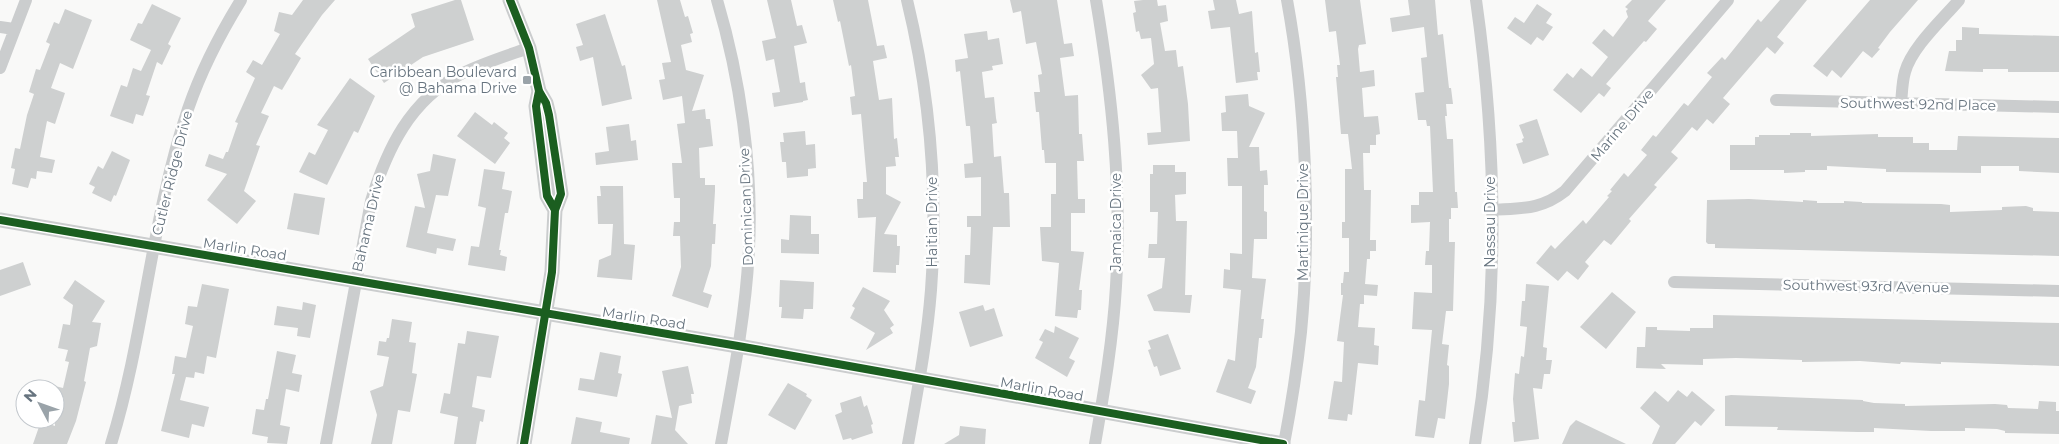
<svg xmlns="http://www.w3.org/2000/svg" width="2059" height="444" font-family="Montserrat,sans-serif">
  <rect width="100%" height="100%" fill="#f9f9f8"/>
  <!-- building -->
  <path fill="#ced0d0" d="M303 0H335L322 15 295 54 301 58 282 90 274 86 261 113 269 116 256 145 260 146 244 191 256 201 237 224 207 200 227 174 205 166 209 154 223 159 226 152H228L238 123 235 122 255 78 246 72 253 60 262 65 280 34 274 31 279 12 292 15Z
    M455 0H461L474 40 423 57 384 83 368 59 415 27 411 14Z
    M657 0H680L685 17 688 16 693 33 690 34 692 42 681 45 686 70 704 75 692 111 705 109 706 119H710L713 146 699 148 700 178H705V185H715V191L713 224H716L715 244H712L711 266 703 292 712 295 708 308 672 296 681 267 680 236H673L674 222H680V198H674L672 163H682L677 124 685 123 682 96 663 100 659 80 665 79 662 63 671 62Z
    M767 0H791L797 26 802 25 807 43 794 46 800 83 805 82 806 91 808 100 803 101V102L774 107 772 93 780 92 774 59 766 61 762 41 776 38Z
    M833 0H868L877 46 884 45 887 58 873 61 879 100 892 98 894 139 897 138 899 157H895L896 166 886 167V194L901 202 884 234 897 235V246H900L899 265H896V273L873 272 876 217 858 218 857 199H863V182H867L861 114 852 115 850 97 855 96 851 65 849 66 840 21 838 22Z
    M1010 0H1057L1064 44 1072 43 1074 56 1060 58 1065 96 1078 95 1079 134H1082L1084 161H1077L1078 199H1085V213H1071V251L1084 252 1079 290H1082L1081 310H1078L1077 318 1055 316 1059 263 1042 261 1040 227H1051V194H1056V163H1045L1044 150H1042L1039 112H1036L1034 92H1040L1038 75 1042 74 1036 42 1026 44 1021 11 1013 13Z
    M1143 0H1157L1158 6 1166 5 1168 21 1160 23 1165 51 1176 50 1178 67 1183 66 1188 104 1190 141 1148 145 1147 133 1161 132 1158 88 1151 89 1141 75 1154 64 1151 38 1141 39 1139 31 1136 32 1133 13 1136 12 1134 1Z
    M1213 0H1236L1239 14 1252 11 1255 53 1258 52 1260 72H1257L1258 80 1236 83 1230 27 1211 29 1208 11 1215 10Z
    M1325 0H1360L1366 44 1359 45 1358 49 1360 72 1374 70 1375 86 1362 88 1364 117 1378 116 1380 134 1376 135V145H1370V153H1363L1364 190H1371L1370 240H1376V251H1370V259H1367L1365 284 1378 285 1377 296 1364 295V304H1360L1358 327 1375 328 1374 345 1379 346 1378 365 1358 363 1352 415 1348 414 1347 421 1328 419 1334 381 1342 382 1344 342 1337 341 1343 295H1341V283H1343L1344 272H1349V238H1342V222H1345V169H1352L1348 134H1341L1336 77H1338L1337 65H1340L1336 31 1329 32Z
    M1408 0H1435L1438 35 1443 34 1449 88H1451L1453 104H1446L1447 116H1445L1447 139H1453L1455 192H1457L1458 208H1451V219H1449V242H1455L1453 311H1446L1442 344 1449 345 1447 365 1449 366V384L1445 419 1438 418 1434 438 1415 436 1419 400 1425 401 1432 330 1412 329 1414 292 1432 293V265H1425L1426 251H1429L1430 222 1411 223V205H1419V192H1433L1430 126H1427L1426 120H1418L1415 93 1424 92 1421 58 1427 57 1424 27 1392 32 1390 18 1410 15Z
    M1632 0H1666L1648 21 1657 29 1646 42 1644 41 1606 84 1611 88 1604 97 1599 93 1581 113 1553 90 1567 73 1573 78 1581 68 1592 77 1608 57 1592 43 1604 29 1613 37 1628 17 1626 11 1628 9 1625 7Z
    M1780 0H1807L1777 37 1784 43 1775 54 1767 47 1723 98 1730 104 1713 124 1707 119 1697 131 1692 127 1671 152 1678 158 1654 185 1657 187 1629 219 1631 221 1611 245 1604 240 1585 262 1589 266 1578 280 1567 271 1558 281 1536 263 1551 245 1555 249 1583 220 1586 224 1609 197 1607 196 1612 191 1610 190 1624 173 1628 177 1647 155 1641 150 1653 135 1656 137 1684 103 1688 106 1712 77 1707 73 1722 57 1725 60 1758 19 1761 22Z
    M1870 0H1918L1890 32 1878 48 1880 49 1872 58 1863 51 1841 78 1832 70 1827 77 1813 66Z
    M152 4 181 18 168 44 171 46 162 65 157 62 146 95 150 96 143 116 136 114 133 124 110 116 121 85 127 87 133 68 141 71 151 50 130 40 138 23 142 24Z
    M1537 4 1552 14 1546 23 1553 27 1543 41 1537 37 1531 45 1507 28 1515 17 1524 23Z
    M65 9 92 20 73 69 60 63 51 88 65 93 55 124 47 121 40 157 55 160 52 173 37 171 36 179 31 178 28 188 12 184 15 169 11 168 15 148 20 149 27 115 34 94 29 92 36 69 40 70 50 44 46 42 54 22 59 24Z
    M605 14 622 66 625 65 632 99 602 106 593 57 580 61 576 47 583 45 576 24Z
    M1962 27 1979 28V34L2059 36V72H2008V69H1983V72L1945 71 1949 51H1956V40H1962Z
    M987 31 988 40 999 38 1003 64 992 66 993 70 982 72 985 98 994 97 996 118 997 123 992 124 994 157 1001 156 1004 193H1009L1010 227H993L990 285 964 283 965 255H970L971 227H967V216H981V177L965 178 964 164 973 163 970 126H966L960 71 956 72 955 60 968 58 964 34Z
    M350 78 375 96 358 133 354 131 327 185 299 172 309 152 315 155 328 130 317 125Z
    M1248 94 1249 106 1265 113 1249 147H1259L1260 171 1267 170 1268 185H1264V211L1267 212V239H1254L1252 278 1266 279 1261 319H1264L1262 338H1259L1256 367 1248 388 1256 391 1251 404 1216 392 1228 359 1235 361 1241 290 1223 288 1224 269 1230 270V253L1242 254V186H1228L1227 158H1238L1237 131H1222L1221 113 1226 112 1225 96Z
    M475 112 492 125 494 122 508 133 504 138 510 143 495 164 457 136Z
    M1537 119 1549 155 1523 164 1516 144 1523 142 1522 139 1524 138 1519 125Z
    M629 124 631 141 636 140 638 160 596 165 595 153 609 151 606 127Z
    M805 131 806 145 815 144 816 168 808 169V176L787 178 786 162H782L780 142H784L783 133Z
    M1790 133H1811V136L1878 134V137H1913V143H1929V150H1957L1958 136 2059 138V173L2019 171V166H1981V173L1886 172V169L1827 166V170H1805V172L1784 173V170H1730V145H1755V137H1759V135H1790Z
    M112 151 130 160 116 196 114 195 111 202 92 193 95 187 89 184 98 166 103 169Z
    M433 154 456 159 448 196 436 195 427 233 456 239 453 251 437 248 436 254 406 247 415 206 425 208 417 174 430 171Z
    M1153 165H1175V172H1186V194L1175 195 1176 221H1187L1185 295H1192L1190 313 1154 311 1147 295 1162 288 1165 258H1148L1149 244H1157L1158 212H1150V174H1153Z
    M484 169 505 172 502 189 512 191 508 213H505L499 250H501L500 255 507 257 505 271 468 265 471 246 479 247 486 208 478 206Z
    M600 186H623L624 244 635 245 632 280 597 277 599 260 611 255 613 224H598L597 196H601Z
    M294 193 325 198 319 235 287 229Z
    M1749 199 1803 202V200L1817 201V203H1844V201L1862 202V203L1941 204 1950 205V212L2002 210V207L2026 206 2033 208V211L2059 212V256L1715 248V244H1708L1706 242 1707 200Z
    M790 215 811 216V234H819V254L781 253V239L789 240Z
    M23 262 31 285 0 296V270Z
    M75 280 105 301 92 322 101 323 97 346 90 348 84 381 86 382 76 421 67 444H33L41 421 55 426V386L63 388 69 362 65 361 68 350 58 348 63 324 70 325 73 305 63 298Z
    M780 280 814 282 813 309H804L803 319 781 318 782 307H779Z
    M202 284 229 289 216 358 207 356 204 374 195 372 194 378 186 377 180 400 209 407 204 427 192 424 189 438 161 431 175 374H172L175 356 186 358 193 326 185 324 188 306 197 307Z
    M1526 284 1549 286 1543 347 1547 348 1546 360H1552L1550 374H1544L1542 389 1533 388 1539 439 1514 442 1512 422H1515L1513 399 1515 373 1519 374 1521 356 1524 357 1527 327 1520 326 1522 301H1525Z
    M863 287 890 301 884 310 894 325 890 328 893 333 866 350 875 333 850 318 855 308 852 306Z
    M1612 292 1636 312 1606 349 1580 327Z
    M303 302 316 305 310 338 297 336 298 328 274 325 277 306 302 310Z
    M983 305 985 311 994 308 1003 336 970 347 959 312Z
    M1713 315 2059 323V366L1941 362V364L1901 362 1900 364 1860 361 1802 362V360L1736 358 1703 359V365L1661 364 1666 369 1636 368 1637 347H1645L1646 327H1657V330L1690 331V328H1713Z
    M392 319 412 322 409 342 416 343 412 373 417 374 410 412 398 410 392 444H371L377 415 370 391 383 386 389 357 377 355 379 341 386 342 387 338H389Z
    M1055 326 1079 338 1069 358 1075 361 1067 377 1035 358 1043 342 1039 340 1045 329 1054 333Z
    M467 331 499 336 491 378 477 376 472 407 485 410 483 422 480 421 476 444H454L458 417 440 413 444 393 450 394 458 343 465 344Z
    M1168 334 1181 369 1160 376 1157 366 1154 367 1148 350 1151 349 1148 341Z
    M277 351 296 355 292 373 302 375 299 392 286 389 280 425 290 427 287 444 267 443 268 437 252 434 256 409 264 410 266 399H268Z
    M600 352 621 356 618 373 622 374 617 397 578 390 580 378 594 380Z
    M688 366 694 394H691L692 403 679 406 675 430 688 444H651L656 415 672 418 662 371Z
    M788 383 807 394 806 396 812 400 795 430 768 415Z
    M1678 390 1687 397 1692 391 1715 410 1701 426 1695 421 1675 444H1652L1660 426 1640 408 1655 391 1668 402Z
    M1731 395 1863 400V401L1874 403 1905 404V406L1995 404 2007 405 2008 408 2038 409 2039 401 2056 402V411H2059V434L2005 433V431L1997 429 1965 428V431H1931L1874 428V432H1858L1777 430 1778 427 1725 426V396Z
    M861 396 864 407 867 405 873 424 871 425 873 433 852 440 851 438 843 440 835 415 842 412 840 403Z
    M576 417 602 422 600 432 630 438 629 444H571Z
    M1576 420 1626 444H1562L1570 426Z
    M960 426 986 429 985 444H944L959 435Z"/>
  <g fill="none" stroke-linecap="round" stroke-linejoin="round">
    <!-- minor -->
    <path stroke="#cbcdce" stroke-width="12" d="M717 0C740 77 753 167 749 248 746 314 733 379 721 444
      M907 0C930 94 938 193 931 290 927 342 917 393 908 444
      M0 27 14 29
      M0 68 26 0
      M1776 100 2059 107
      M1901 104C1902 94 1902 82 1905 72 1912 47 1942 20 1959 0
      M1492 210C1521 208 1541 210 1565 191L1728 0
      M1674 282 2059 291
      M111 444C145 334 151 218 188 109 201 71 220 34 241 0
      M326 444 371 201C387 149 410 100 461 74 483 63 506 56 529 48
      M1095 444C1104 392 1113 339 1116 286 1122 190 1112 95 1096 0
      M1284 444C1291 407 1297 369 1301 332 1311 228 1306 103 1287 0
      M1475 444C1499 298 1497 147 1476 0"/>
    <!-- tertiary -->
    <path stroke="#cbcdce" stroke-width="15" d="M510 0 529 48 539 91 546 103 549 115 561 194 555 210 552 272 524 444
      M539 91 536 106 547 196 555 210
      M0 220 738 346 1283 444"/>
    <defs>
      <path id="cycleway" d="M510 0 529 48 539 91 546 103 549 115 561 194 555 210 552 272 524 444
        M539 91 536 106 547 196 555 210
        M0 220 738 346 1283 444"/>
    </defs>
    <!-- cycleway casing -->
    <use href="#cycleway" stroke="#fff" stroke-width="11"/>
    <!-- cycleway -->
    <use href="#cycleway" stroke="#1b5e20" stroke-width="8"/>
  </g>
  <!-- markers -->
  <rect fill="#9aa3a9" stroke="#fff" stroke-width="2" x="522" y="75" width="10" height="10" rx="2.5"/>
  <g text-anchor="middle" stroke-width="5" stroke-linejoin="round" paint-order="stroke">
    <!-- poi labels -->
    <g font-size="14" fill="#67747f" stroke="#fff" text-anchor="end">
      <text x="517" y="77">Caribbean Boulevard<tspan x="517" dy="16">@ Bahama Drive</tspan></text>
    </g>
    <!-- street labels -->
    <g font-size="14" fill="#67747f" stroke="#fff">
      <text transform="translate(1918 104) rotate(1)" y="5">Southwest 92nd Place</text>
      <text transform="translate(1622 125) rotate(-50)" y="5">Marine Drive</text>
      <text transform="translate(172 173) rotate(-76)" y="5">Cutler Ridge Drive</text>
      <text transform="translate(746 207) rotate(-92)" y="5">Dominican Drive</text>
      <text transform="translate(932 222) rotate(-90)" y="5">Haitian Drive</text>
      <text transform="translate(1116 222) rotate(-90)" y="5">Jamaica Drive</text>
      <text transform="translate(1303 222) rotate(-90)" y="5">Martinique Drive</text>
      <text transform="translate(1490 222) rotate(-90)" y="5">Nassau Drive</text>
      <text transform="translate(368 223) rotate(-77)" y="5">Bahama Drive</text>
      <text transform="translate(245 249) rotate(9)" y="5">Marlin Road</text>
      <text transform="translate(1866 286) rotate(1)" y="5">Southwest 93rd Avenue</text>
      <text transform="translate(644 318) rotate(9)" y="5">Marlin Road</text>
      <text transform="translate(1042 389) rotate(10)" y="5">Marlin Road</text>
    </g>
  </g>
  <!-- north arrow -->
  <g transform="translate(40 404) rotate(311)"><circle r="24" fill="#ffffff" stroke="#c2c7cc"/>
  <path d="M0-4L9 19L0 12L-9 19Z" fill="#9aa3a9"/>
  <text y="-8" font-size="14" font-weight="bold" text-anchor="middle" fill="#67747f">N</text>
  </g>
</svg>
